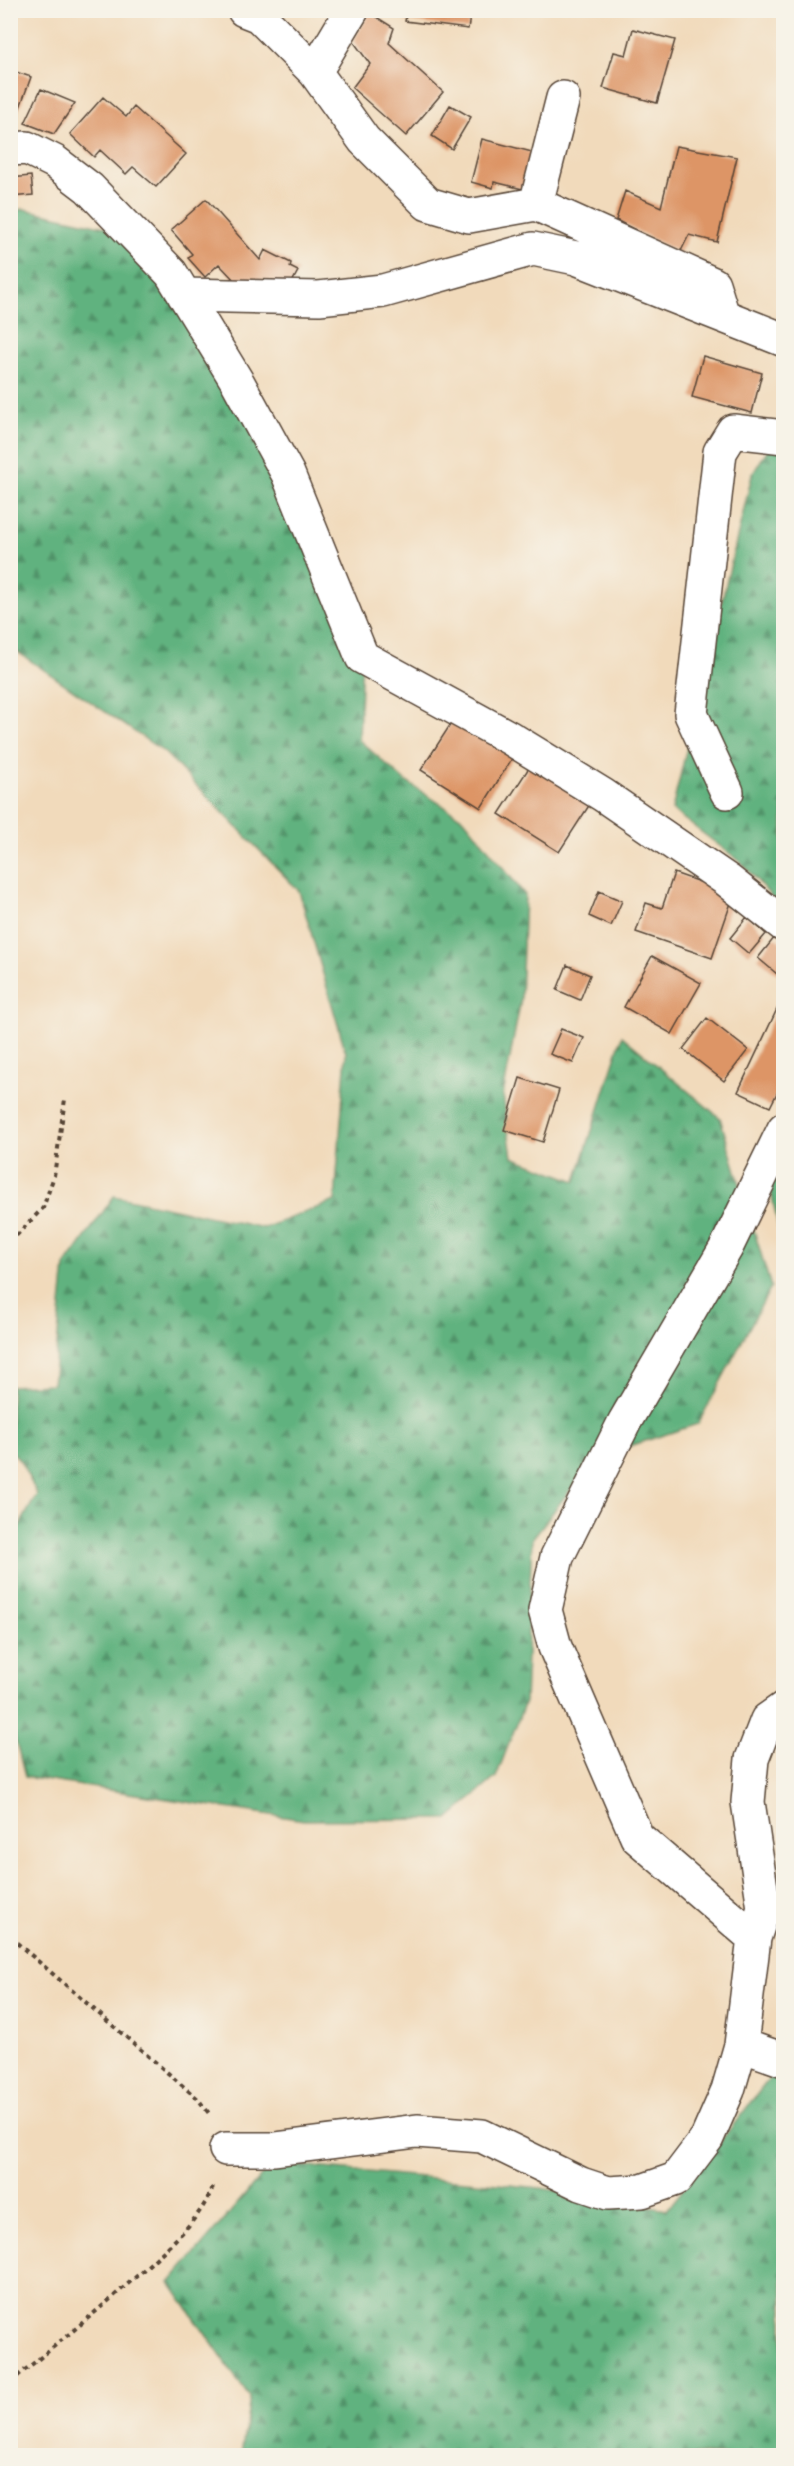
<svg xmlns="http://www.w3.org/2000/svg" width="794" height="2466" font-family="Itim,sans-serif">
  <defs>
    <pattern id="forest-firs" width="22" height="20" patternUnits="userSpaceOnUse" patternTransform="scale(1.5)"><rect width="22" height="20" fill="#60b27f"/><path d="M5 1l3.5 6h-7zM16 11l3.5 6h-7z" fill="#509167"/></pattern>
  </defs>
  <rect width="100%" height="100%" fill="#f7f3e8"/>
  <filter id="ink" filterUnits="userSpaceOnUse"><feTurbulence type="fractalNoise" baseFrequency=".0167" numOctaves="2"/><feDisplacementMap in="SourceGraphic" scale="12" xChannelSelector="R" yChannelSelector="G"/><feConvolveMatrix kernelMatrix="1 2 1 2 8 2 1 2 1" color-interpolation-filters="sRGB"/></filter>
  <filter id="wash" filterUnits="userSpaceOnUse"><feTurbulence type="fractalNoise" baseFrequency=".008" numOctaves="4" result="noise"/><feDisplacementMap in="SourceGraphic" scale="24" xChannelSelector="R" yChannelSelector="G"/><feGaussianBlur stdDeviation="1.35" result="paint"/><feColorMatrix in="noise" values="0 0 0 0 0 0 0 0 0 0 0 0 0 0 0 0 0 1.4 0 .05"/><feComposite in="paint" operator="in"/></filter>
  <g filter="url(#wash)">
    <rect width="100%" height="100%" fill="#f1dabb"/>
    <!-- forest -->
    <path fill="url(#forest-firs)" stroke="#4e6e4e" stroke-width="1.5" d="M24 209 132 233 223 358 362 657 359 740 405 781 465 820 525 895 521 999 503 1095 512 1157 576 1181 622 1036 720 1118 771 1287 698 1424 596 1457 532 1539 525 1702 496 1777 448 1819 304 1820 25 1777 11 1722 10 1543 37 1494 21 1462 11 1450V1386L53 1384 65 1266 114 1196 264 1228 335 1201 346 1053 299 891 164 752 19 653 11 644 10 211Z
      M783 424V910L741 862 672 810 752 475Z
      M783 1141V1252L766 1165Z
      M783 2061V2455H241L250 2398 170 2283 272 2163 541 2188 667 2210Z"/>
    <g id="blocks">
      <!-- building -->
      <path fill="#dd9566" d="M407 10H471L468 29 405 21Z
        M370 13 394 28 389 43 443 92 406 136 352 88 370 64 353 41Z
        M633 29 675 40 657 103 603 88 614 52 626 55Z
        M10 70 31 77 11 132H10Z
        M41 89 75 103 54 134 25 123Z
        M103 97 126 117 134 107 186 154 156 187 133 167 126 174 100 150 94 157 70 134Z
        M450 105 471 117 452 149 432 136Z
        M482 139 536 153 527 190 494 182 493 188 471 182Z
        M676 146 737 157 717 242 689 235 680 253 616 220 625 191 661 207Z
        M31 176 33 195 10 197V178Z
        M206 199 260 260 265 250 291 263 290 267 298 271 291 284 237 283 219 264 205 277 188 258 192 254 171 230Z
        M703 356 762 373 752 413 692 397Z
        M454 719 513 757 481 808 421 770Z
        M532 763 592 801 559 852 499 814Z
        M674 873 734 894 712 958 636 932 646 903 662 908Z
        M599 891 622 901 611 926 589 916Z
        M747 917 766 934 749 954 730 938Z
        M775 937 784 944V967L777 974 758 958Z
        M652 956 701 983 672 1034 624 1007Z
        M567 965 590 975 580 1000 557 990Z
        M778 1007 784 1010V1079L770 1107 738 1092Z
        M707 1018 748 1050 724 1081 683 1049Z
        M561 1029 584 1038 573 1063 550 1054Z
        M520 1078 559 1090 543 1142 504 1130Z"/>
    </g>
  </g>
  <g filter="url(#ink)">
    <use href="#blocks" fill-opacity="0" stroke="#564436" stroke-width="1.5"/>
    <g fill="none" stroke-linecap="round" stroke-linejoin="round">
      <defs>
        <path id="minor" d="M244 10 259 16 315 72
          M352 10 315 72 364 140 428 204 469 216 536 204 713 284 723 316
          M10 149 27 148 55 162 89 188 171 273 238 383 288 474 362 657 510 738 603 795 727 880 784 925
          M536 204 563 98
          M184 295 319 298 383 291 533 249 576 258 784 340
          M727 792 691 714 720 452 733 431 784 437
          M754 1938 637 1837 555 1647 545 1610 557 1557 625 1421 726 1248 784 1129
          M741 2045 784 2060
          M226 2149H275L417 2131 482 2136 581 2184 608 2193 642 2191 676 2179 707 2138 728 2090 741 2045 754 1938 764 1908 748 1802 752 1759 767 1720 784 1708"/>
      </defs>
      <!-- minor casing -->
      <use href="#minor" stroke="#564436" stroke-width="36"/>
      <!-- path -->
      <path stroke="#564436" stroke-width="4" stroke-dasharray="4.5 4.5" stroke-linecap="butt" d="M10 1242 43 1208 54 1176 65 1099
        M10 1937 198 2099 211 2116
        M10 2382C54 2347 96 2312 138 2275 166 2248 201 2221 214 2184"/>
      <!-- minor -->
      <use href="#minor" stroke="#fff" stroke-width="33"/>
    </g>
  </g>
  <!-- margin -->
  <rect width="794" height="2466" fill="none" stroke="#f7f3e8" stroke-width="36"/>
</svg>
